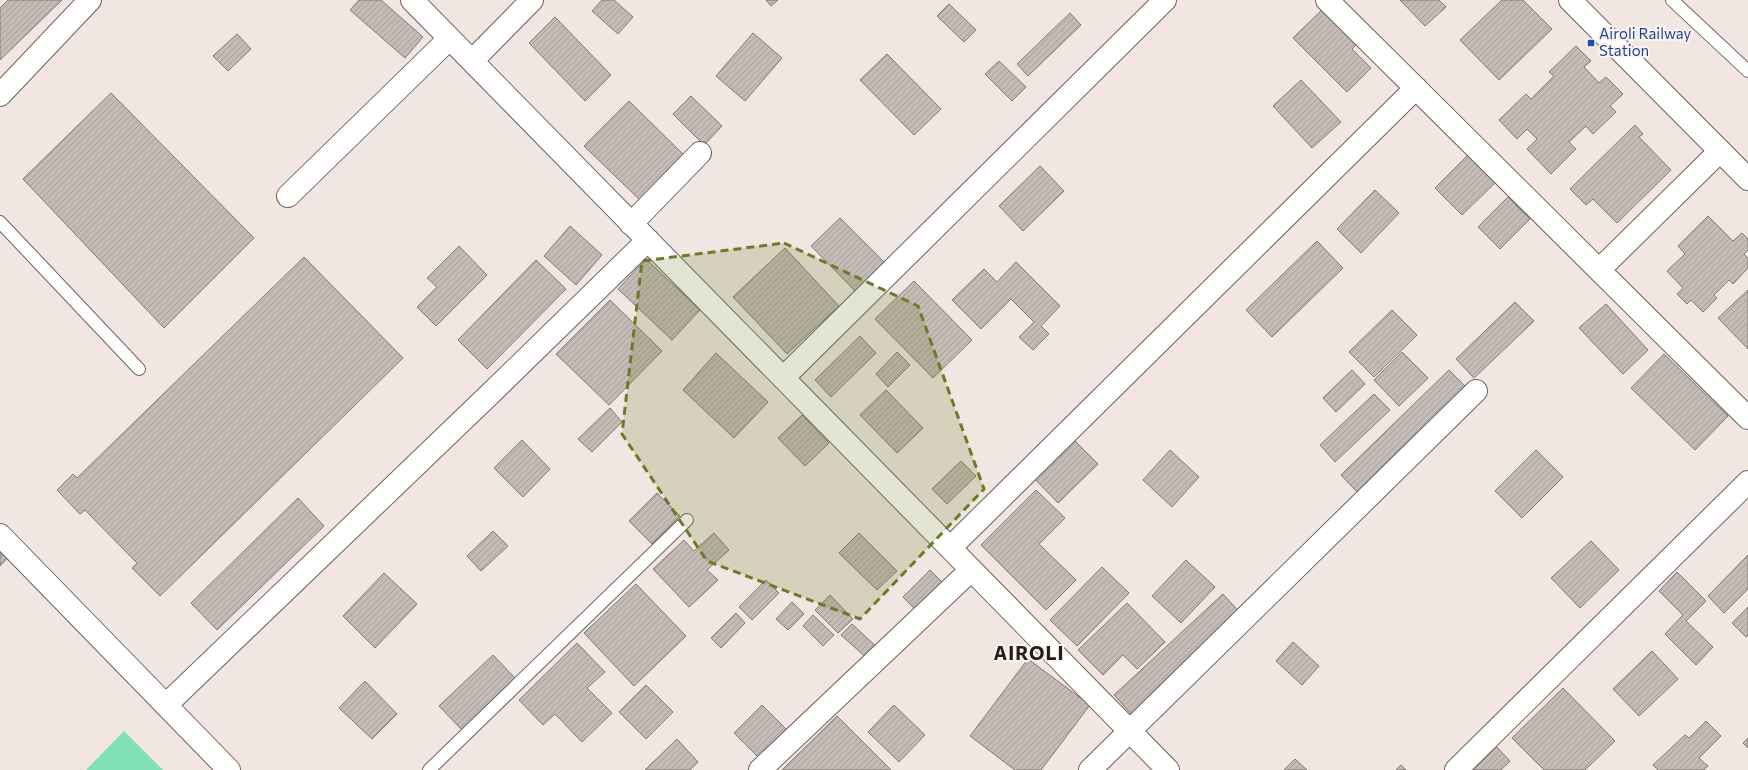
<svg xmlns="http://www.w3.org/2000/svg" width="1748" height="770" font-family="Commissioner,sans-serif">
  <defs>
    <pattern id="building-hatch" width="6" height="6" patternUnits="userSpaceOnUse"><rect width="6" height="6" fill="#c5bbb6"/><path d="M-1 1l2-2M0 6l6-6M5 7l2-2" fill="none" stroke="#a9a09c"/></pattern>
  </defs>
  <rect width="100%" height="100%" fill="#f1e6e1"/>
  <!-- green -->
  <path fill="#81e1b4" d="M124 731 163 770H86Z"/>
  <!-- building -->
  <path fill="url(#building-hatch)" stroke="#827974" d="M8 0H62L0 60V8Z
    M359 0H381L423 37 405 58 350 10Z
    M602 0H614L633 17 618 34 592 11Z
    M766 0H778L771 6Z
    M1400 0H1439L1446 7 1425 26Z
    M1502 0H1523L1552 29 1499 80 1460 40Z
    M1329 3 1364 37 1352 49 1371 68 1347 92 1293 38Z
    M949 4 976 30 964 42 937 16Z
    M1070 13 1081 25 1028 76 1017 64Z
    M555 17 611 75 585 101 529 43Z
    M753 33 782 58 745 101 716 76Z
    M237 34 251 49 228 71 213 56Z
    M1576 46 1591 61 1584 67 1599 83 1606 77 1623 94 1610 106 1616 112 1593 134 1586 126 1569 142 1576 149 1551 174 1527 149 1537 139 1527 129 1517 139 1499 120 1526 94 1531 99 1554 76 1549 72Z
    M887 54 941 109 914 135 860 80Z
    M999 61 1026 87 1012 101 985 74Z
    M1301 80 1341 122 1312 148 1273 106Z
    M111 93 254 238 164 328 23 179Z
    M691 96 722 126 704 145 673 114Z
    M629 101 687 158 643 203 584 146Z
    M1635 125 1643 134 1639 137 1671 170 1617 223 1593 199 1586 205 1570 189Z
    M1472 151 1499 179 1462 215 1435 188Z
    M1040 166 1064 191 1023 231 999 206Z
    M1375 190 1399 213 1361 253 1337 229Z
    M1508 197 1530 219 1500 249 1478 227Z
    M1708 216 1733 241 1742 233 1748 239V250L1744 254 1748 258V268L1733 284 1729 280 1714 295 1717 298 1703 312 1691 300 1687 304 1677 294 1683 288 1667 271 1685 254 1678 246Z
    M840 218 889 267 860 296 811 246Z
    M570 226 602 255 576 285 544 256Z
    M1317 241 1343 268 1272 337 1246 310Z
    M459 246 487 275 436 326 417 307 437 287 427 278Z
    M785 248 839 306 787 354 733 297Z
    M304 257 403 358 160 596 132 568 137 563 85 510 80 514 57 490 73 474 77 478Z
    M646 259 700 310 672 340 618 289Z
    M536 260 566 289 487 369 458 340Z
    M1016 262 1060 306 1041 326 1049 334 1033 350 1019 337 1034 322 1011 299 981 329 952 300 984 269 997 282Z
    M914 281 972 340 933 378 875 319Z
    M1748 290V349L1718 318Z
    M610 300 662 351 609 405 556 354Z
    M1515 302 1534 321 1474 378 1456 359Z
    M1606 304 1648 350 1623 374 1579 328Z
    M1392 310 1417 335 1374 377 1349 352Z
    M860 336 876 353 831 397 815 380Z
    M897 352 910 365 888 387 876 374Z
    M1402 352 1428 378 1399 406 1374 380Z
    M716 353 768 402 734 438 683 390Z
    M1664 354 1728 416 1695 450 1631 388Z
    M1352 370 1365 384 1336 412 1323 398Z
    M1449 370 1466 387 1357 492 1341 475Z
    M886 390 923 428 897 453 860 415Z
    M1374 394 1390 410 1335 462 1320 445Z
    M610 408 622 422 592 452 578 439Z
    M802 415 829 443 805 466 778 438Z
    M1070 436 1098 464 1058 503 1031 475Z
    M522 440 550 469 523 497 494 468Z
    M1170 450 1199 477 1172 507 1143 480Z
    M1536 450 1563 477 1522 518 1495 491Z
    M961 461 976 476 947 504 932 489Z
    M1036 490 1065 518 1039 544 1076 580 1046 610 981 545Z
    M657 493 680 516 652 544 629 521Z
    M298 498 324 526 217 630 191 603Z
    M493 531 508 546 481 571 467 556Z
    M714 533 729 550 707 570 718 580 689 607 653 569 684 540 694 551Z
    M859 533 897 571 877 590 839 553Z
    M1591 541 1619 570 1580 608 1551 578Z
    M0 546 10 555 0 566Z
    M1748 555V589L1724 613 1708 596Z
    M1186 560 1215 587 1181 623 1152 596Z
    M1102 567 1129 593 1077 646 1050 620Z
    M930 570 949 589 922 616 903 597Z
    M1677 572 1706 601 1686 621 1713 647 1696 665 1665 634 1683 615 1659 591Z
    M384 573 417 604 375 648 343 616Z
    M766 580 779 593 752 620 739 607Z
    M636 584 686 636 634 686 584 633Z
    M1223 594 1242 615 1133 716 1114 695Z
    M830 595 853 619 838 633 815 610Z
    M792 602 804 614 788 630 776 619Z
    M1127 603 1165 642 1137 669 1123 655 1103 675 1078 650Z
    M1748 607V635L1746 637 1732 623Z
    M736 613 745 623 721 648 711 638Z
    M813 615 834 635 823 646 803 626Z
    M852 624 879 649 869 660 841 635Z
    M1293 642 1319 666 1302 685 1276 661Z
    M577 643 605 672 587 688 612 713 582 742 555 714 543 725 519 700Z
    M1652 651 1678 679 1639 716 1613 689Z
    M493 655 516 679 462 730 439 706Z
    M1028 659 1090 705 1041 770H1015L970 736Z
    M365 681 397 714 372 739 339 708Z
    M646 685 673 712 646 739 619 712Z
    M1563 688 1615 741 1585 770H1544L1512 738Z
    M762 705 790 733 762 761 734 733Z
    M894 705 925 735 899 762 868 732Z
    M837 716 891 770H782Z
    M1706 721 1721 736 1699 758 1708 766 1704 770H1658L1653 765 1685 735 1689 738Z
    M1748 738V748L1743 743Z
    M677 739 698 762 690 770H645Z
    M1494 744 1510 761 1501 770H1467Z
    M1295 759 1307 770H1284Z
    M1401 765 1406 770H1396Z"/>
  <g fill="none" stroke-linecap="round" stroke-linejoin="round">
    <defs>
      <path id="service" d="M1672 0 1748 71
        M0 222 139 369
        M429 770 687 520"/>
      <path id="minor" d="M412 0 1168 770
        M1327 0 1748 418
        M472 61 532 0
        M288 196 449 39
        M631 224 700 153
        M1599 270 1720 151
        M783 378 1165 0
        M0 535 229 770
        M950 548 1416 88
        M166 705 491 393 648 240
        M760 770 971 570
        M1090 770 1476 391
        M1456 770 1748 482"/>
      <path id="tertiary" d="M1570 0 1748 179
        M0 95 90 0"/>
    </defs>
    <!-- service casing -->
    <use href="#service" stroke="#6c635e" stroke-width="14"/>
    <!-- minor casing -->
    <use href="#minor" stroke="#6c635e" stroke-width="24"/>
    <!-- tertiary casing -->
    <use href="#tertiary" stroke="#6c635e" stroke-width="24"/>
    <!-- service -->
    <use href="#service" stroke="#fff" stroke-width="12"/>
    <!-- minor -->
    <use href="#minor" stroke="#fff" stroke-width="22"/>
    <!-- tertiary -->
    <use href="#tertiary" stroke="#fff" stroke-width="22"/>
  </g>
  <!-- marked area -->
  <path fill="#6d7b28" fill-opacity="0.2" stroke="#6d7b28" stroke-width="3" stroke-dasharray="8 5" stroke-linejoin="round" d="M784 243 918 306 984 489 860 619 707 561 622 434 642 261Z"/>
  <!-- markers -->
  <rect fill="#1a4fb4" stroke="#fef4ee" stroke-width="1.5" x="1587" y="39" width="8" height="8" rx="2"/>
  <g text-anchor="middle" stroke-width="4" stroke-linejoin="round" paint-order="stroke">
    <!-- transit labels -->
    <g font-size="15" fill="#164399" stroke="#fef4ee" text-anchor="start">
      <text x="1599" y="39">Airoli Railway<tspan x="1599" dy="17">Station</tspan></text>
    </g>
    <!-- district labels -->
    <g font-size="19" font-weight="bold" letter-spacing="1" fill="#221e1c" stroke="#fef4ee">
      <text x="1029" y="660">AIROLI</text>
    </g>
  </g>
</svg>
